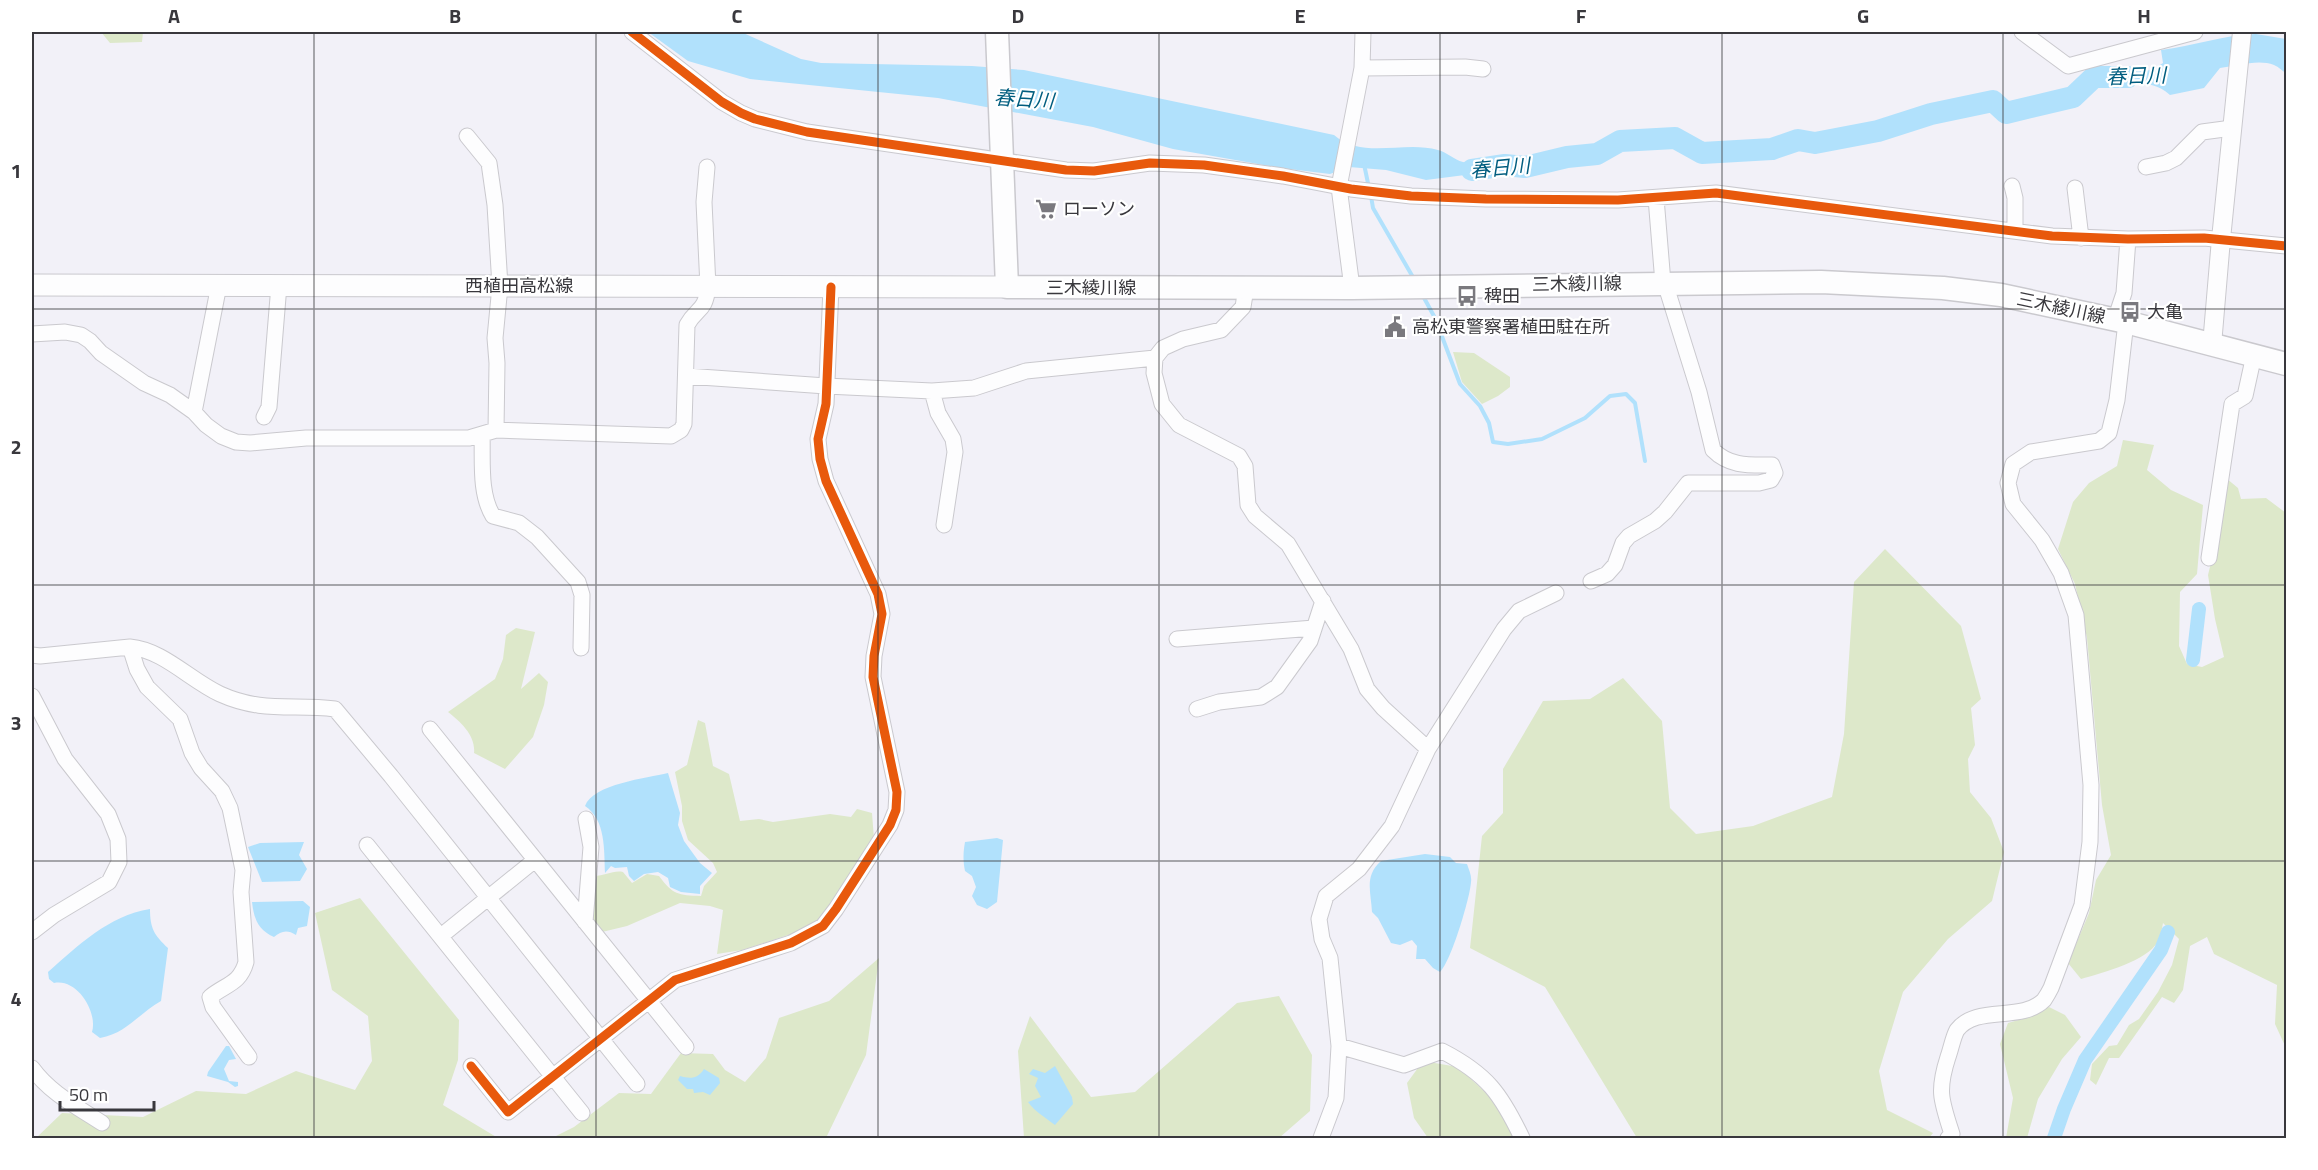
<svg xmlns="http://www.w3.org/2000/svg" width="2318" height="1170" font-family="'Titillium Web','Noto Sans JP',sans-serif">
  <rect width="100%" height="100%" fill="#f2f1f8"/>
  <!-- green -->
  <path fill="#dde8ca" d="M101 32H143L142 42 110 43Z
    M1453 352 1474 353 1510 377V387L1498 396 1482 404 1462 382Z
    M2123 440 2154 445 2147 470 2171 490 2203 505 2197 574 2180 592 2179 646 2187 664 2202 667 2224 657 2215 619 2208 575 2220 526 2211 493 2226 478 2238 488 2241 499 2266 498 2286 513V1048L2275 1024 2277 985 2214 954 2207 937 2190 946 2183 990 2174 1003 2162 997 2119 1058H2109L2096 1085 2090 1080 2092 1064 2109 1046 2117 1045 2129 1025 2139 1019 2158 992 2172 965 2179 939 2163 923C2162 928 2161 936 2158 941 2148 961 2102 973 2081 979L2068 963 2089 913 2096 880 2111 855 2102 805 2087 638 2075 584 2058 549 2073 502 2089 483 2117 466Z
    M1885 549 1961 626 1981 699 1971 708 1975 745 1968 759 1970 792 1991 818 2004 852 1992 901 1948 939 1903 992 1879 1071 1887 1110 1933 1133 1929 1138H1637L1545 987 1470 948 1482 836 1503 813V769L1543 701 1590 699 1623 678 1662 721 1670 808 1696 834 1753 826 1832 797 1844 734 1854 582Z
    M516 628 535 632 521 689 539 673 548 682 544 705 533 737 505 769 474 753C476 736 461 722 448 712L495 679 503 659 506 635Z
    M698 720 705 723 713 766 729 774 740 821 759 819 773 822 830 814 851 817 857 809 872 813 874 839 833 903 810 928 742 950 717 954 723 910 710 906 680 903 627 926 602 932 590 915 594 876C605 876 613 870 623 872L632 883 647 874 659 876C673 895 678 895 701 896L704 886 717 872 713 863 688 840 682 821V806L675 772 687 765Z
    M360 898 459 1020 458 1060 443 1105 498 1138H36L62 1113 143 1117 196 1091 246 1094 296 1071 355 1090 372 1061 368 1016 332 990 315 913Z
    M879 958 866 1055 826 1138H552L574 1127 619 1093 651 1094 681 1053 713 1054 725 1070 745 1082 766 1058 779 1018 829 1001Z
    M1279 996 1312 1055 1310 1111 1279 1138H1024L1018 1051 1030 1016 1091 1097 1135 1092 1237 1003Z
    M2049 1007 2065 1015 2081 1037 2062 1059 2038 1099 2027 1138H2006L2013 1098 2000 1044 2008 1023 2029 1017Z
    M1423 1061 1458 1067 1498 1104 1516 1138H1428L1414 1118 1407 1083Z"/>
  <!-- water -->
  <path fill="#b1e1fc" d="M648 32H741L801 59 821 63 972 66 1024 70 1334 135C1363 160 1404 140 1438 150 1447 152 1454 160 1463 162 1477 165 1491 163 1505 167L1465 175 1426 180 1386 170 1349 167 1330 174 1281 168 1173 149 1093 127 938 98 750 79 688 61Z
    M2256 34 2286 39V73C2282 71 2279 67 2274 65 2258 59 2237 66 2220 68L2204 88 2170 95C2148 74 2120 91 2096 75L2152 70 2163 63 2161 50C2193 46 2223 35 2256 34Z
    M668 773 680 813 678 825 684 841 700 863 712 873 700 886V894L681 892 670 887 668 878 658 872 644 874 634 881 629 876 627 867 615 868 611 866 605 873C604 850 606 820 585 806 593 784 647 778 668 773Z
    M997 838 1003 840 997 902 987 909 977 905 972 896 976 887 972 876 965 871C963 861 963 853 965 842Z
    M304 842 299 855 307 869 300 881 262 882 248 847 260 843Z
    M1425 854 1450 857 1456 863 1467 864C1469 870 1472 876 1471 882 1470 898 1451 962 1440 972L1433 968 1425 959H1416L1417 946 1412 940 1400 945 1391 943 1378 918 1372 912C1371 892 1364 876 1381 861Z
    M303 901 310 907 307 926 298 928 296 935C287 929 281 931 274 937 258 930 254 919 252 902Z
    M150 909C150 928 154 935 168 948L161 1001C138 1014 127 1033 100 1038L92 1032C98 1012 77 978 54 983L49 979 48 972C79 945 108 916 150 909Z
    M226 1046H229L236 1059 229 1060 224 1069 229 1081 238 1082V1086L235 1087 228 1082 207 1076 208 1072Z
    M1055 1066 1072 1097 1073 1104 1055 1125C1045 1117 1035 1112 1028 1102L1041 1097 1035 1086 1038 1078 1029 1074 1033 1069 1045 1073Z
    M704 1069 719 1078 720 1083 710 1095 703 1092 694 1093 693 1089H687L678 1080 680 1076C690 1079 698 1079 704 1069Z"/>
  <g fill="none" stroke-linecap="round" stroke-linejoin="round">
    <!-- stream -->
    <path stroke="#b1e1fc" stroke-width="4" d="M1364 164 1369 188
      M1371 196 1373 208 1414 279
      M1423 296 1435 318 1460 384 1480 406 1489 423 1493 442 1508 444 1542 439 1585 418 1610 396 1626 394 1635 403 1645 461"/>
    <!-- canal -->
    <path stroke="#b1e1fc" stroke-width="14" d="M2193 660 2199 609
      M2054 1138 2064 1109 2085 1060 2161 950 2168 932"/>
    <!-- river -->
    <path stroke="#b1e1fc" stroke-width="22" d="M1472 170 1505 165 1525 167 1567 157 1597 154 1620 141 1675 138 1702 153 1772 149 1798 140 1815 143 1878 131 1931 114 1993 101 2006 113 2073 97 2094 77H2128"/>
    <defs>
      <path id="minor" d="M632 32 722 102 741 113 755 119 807 132 1066 170 1094 171 1150 163 1204 165 1283 176 1351 189 1411 196 1486 199 1618 200 1716 193 2052 236 2128 239 2204 238 2286 246
        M2022 32 2068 66 2195 32
        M1362 68 1465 67 1483 69
        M467 136 489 163 495 205 500 286 495 338 497 363 496 430
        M2146 167 2166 163 2176 158 2202 132 2232 128
        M2012 186 2015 198V230
        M2075 188 2081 238
        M1656 198 1663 283
        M1246 288 1243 307 1221 330 1183 339 1163 348 1155 358 1154 373 1162 404 1179 425 1239 456 1245 466 1248 505 1255 516 1288 544 1351 649 1367 689 1383 708 1428 749
        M1352 288 1339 187 1362 68 1363 32
        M2115 320 2124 293 2128 239
        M32 334 65 332 81 335 90 341 101 353 144 383 170 395 194 412 206 425 221 436 236 442 250 443 306 438H469L496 430 671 436 681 430 684 424 687 325C697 307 705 313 708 287L704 202 707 167
        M686 376 826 386 932 391 974 388 1026 371 1155 358
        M932 391 938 413 953 439 955 452 944 525
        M194 412 219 285
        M264 417 269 407 279 285
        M482 434C483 460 479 493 493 516L519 523 537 537 578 582 582 595 581 648
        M2209 558 2232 404 2245 396 2254 355
        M1591 581 1607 574 1615 565 1623 543 1629 536 1655 521 1665 512 1688 483H1759L1771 480 1775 473 1772 465C1750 465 1730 467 1713 450L1699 392 1665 283
        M1177 639 1314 628
        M130 647 137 669 147 687 180 719 192 753 201 768 222 791 230 808 243 870 241 892 246 962C240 984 226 984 210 997L213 1007 249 1057
        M32 655 40 656 130 647C163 650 190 680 220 694 262 713 292 704 335 709L391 776 637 1084
        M32 696 65 759 108 814 118 839 119 862 109 882 54 915 32 932
        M1197 709 1219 702 1261 697 1277 687 1310 641 1323 601
        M430 729 686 1047
        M367 845 582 1113
        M585 922 591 847 586 819
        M441 936 535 860
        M1339 1046 1404 1065 1442 1051C1487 1074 1501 1094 1522 1138
        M471 1066 508 1112 675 980 791 943 823 926 836 909 890 825 896 810 897 792 873 677 874 656 882 614 878 594 826 481 820 459 818 439 826 404 831 287
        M32 1068C50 1093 76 1106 102 1123
        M1321 1138 1336 1098 1339 1046 1330 958 1322 939 1319 919 1326 896 1359 869 1392 826 1428 749 1504 629 1519 611 1556 593
        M1948 1138 1952 1134C1941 1100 1937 1091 1948 1057 1951 1049 1953 1037 1957 1030 1977 1004 2021 1023 2044 1000 2046 997 2049 992 2051 988L2082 905 2090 842 2091 785 2076 615 2061 573 2042 540 2013 504 2008 483 2013 464 2031 452 2099 441 2109 433 2117 400 2126 322"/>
      <path id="tertiary" d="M2212 345 2221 239 2242 32"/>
      <path id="secondary" d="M32 285 1007 287"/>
      <path id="primary" d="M997 32 1007 287 1352 288 1821 282 1943 288 2001 295 2126 322 2286 364"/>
    </defs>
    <!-- minor casing -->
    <use href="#minor" stroke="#cac9ce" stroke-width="17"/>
    <!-- tertiary casing -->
    <use href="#tertiary" stroke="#cac9ce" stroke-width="20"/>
    <!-- secondary casing -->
    <use href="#secondary" stroke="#cac9ce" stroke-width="23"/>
    <!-- primary casing -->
    <use href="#primary" stroke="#cac9ce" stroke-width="25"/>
    <!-- minor -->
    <use href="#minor" stroke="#fdfdfe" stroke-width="15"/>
    <!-- tertiary -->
    <use href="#tertiary" stroke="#fdfdfe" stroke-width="18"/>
    <!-- secondary -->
    <use href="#secondary" stroke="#fdfdfe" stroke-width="21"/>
    <!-- primary -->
    <use href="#primary" stroke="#fdfdfe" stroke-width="22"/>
    <defs>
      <path id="cycleway" d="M632 32 722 102 741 113 755 119 807 132 1066 170 1094 171 1150 163 1204 165 1283 176 1351 189 1411 196 1486 199 1618 200 1716 193 2052 236 2128 239 2204 238 2286 246
        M471 1066 508 1112 675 980 791 943 823 926 836 909 890 825 896 810 897 792 873 677 874 656 882 614 878 594 826 481 820 459 818 439 826 404 831 287"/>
    </defs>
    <!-- cycleway casing -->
    <use href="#cycleway" stroke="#fff" stroke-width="13"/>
    <!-- cycleway -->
    <use href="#cycleway" stroke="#e8590c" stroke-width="9"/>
  </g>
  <!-- grid -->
  <path fill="none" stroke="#39383d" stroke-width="1.5" stroke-opacity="0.55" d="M314 32V1138M596 32V1138M878 32V1138M1159 32V1138M1440 32V1138M1722 32V1138M2003 32V1138M32 309H2286M32 585H2286M32 861H2286"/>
  <!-- icons -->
  <defs>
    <symbol id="supermarket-bare" viewBox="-9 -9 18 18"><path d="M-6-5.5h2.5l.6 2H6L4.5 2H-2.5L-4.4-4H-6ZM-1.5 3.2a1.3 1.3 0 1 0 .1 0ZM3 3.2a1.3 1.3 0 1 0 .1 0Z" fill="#7a797e" stroke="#fff" stroke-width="2.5" paint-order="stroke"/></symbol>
    <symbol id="bus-bare" viewBox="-9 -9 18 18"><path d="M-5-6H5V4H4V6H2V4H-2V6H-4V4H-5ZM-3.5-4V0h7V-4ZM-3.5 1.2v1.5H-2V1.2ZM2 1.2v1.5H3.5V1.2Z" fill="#7a797e" stroke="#fff" stroke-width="2.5" paint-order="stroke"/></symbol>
    <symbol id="civic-bare" viewBox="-9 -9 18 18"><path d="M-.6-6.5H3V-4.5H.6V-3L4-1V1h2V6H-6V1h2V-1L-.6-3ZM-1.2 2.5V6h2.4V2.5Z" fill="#7a797e" stroke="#fff" stroke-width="2.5" paint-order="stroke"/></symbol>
  </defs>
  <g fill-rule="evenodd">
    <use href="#supermarket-bare" x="1031" y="194" width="30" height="30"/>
    <use href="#bus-bare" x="1452" y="281" width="30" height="30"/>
    <use href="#bus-bare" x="2115" y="297" width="30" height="30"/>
    <use href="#civic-bare" x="1380" y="312" width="30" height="30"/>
  </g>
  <g text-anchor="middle" stroke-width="4.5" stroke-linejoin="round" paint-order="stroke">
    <!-- poi labels -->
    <g font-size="18" fill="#39383d" stroke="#fff" text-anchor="start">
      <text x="1063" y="215">ローソン</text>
      <text x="1484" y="302">稗田</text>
      <text x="2147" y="318">大亀</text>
      <text x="1412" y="333">高松東警察署植田駐在所</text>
    </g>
    <!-- street labels -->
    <g font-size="18" fill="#39383d" stroke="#fff">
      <text transform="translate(1577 284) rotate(-1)" y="6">三木綾川線</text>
      <text x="519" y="292">西植田高松線</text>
      <text x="1091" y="294">三木綾川線</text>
      <text transform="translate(2061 308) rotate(12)" y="6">三木綾川線</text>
    </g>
    <!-- water labels -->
    <g font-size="20" font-style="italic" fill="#005d7f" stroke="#fff">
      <text transform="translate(2136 76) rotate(-2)" y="7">春日川</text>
      <text transform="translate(1024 99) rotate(4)" y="7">春日川</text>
      <text transform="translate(1500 168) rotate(-5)" y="7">春日川</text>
    </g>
  </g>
  <!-- border -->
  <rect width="2318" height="1170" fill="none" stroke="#ffffff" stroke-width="66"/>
  <!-- scale -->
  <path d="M60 1101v9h94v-9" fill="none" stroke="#39383d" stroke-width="3"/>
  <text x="69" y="1101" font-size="18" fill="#39383d" stroke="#ffffff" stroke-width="4.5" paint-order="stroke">50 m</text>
  <rect x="33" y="33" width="2252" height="1104" fill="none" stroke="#39383d" stroke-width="2"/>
  <g font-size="20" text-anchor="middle" font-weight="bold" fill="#39383d">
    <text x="174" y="23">A</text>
    <text x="455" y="23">B</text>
    <text x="737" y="23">C</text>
    <text x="1018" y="23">D</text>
    <text x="1300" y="23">E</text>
    <text x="1581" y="23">F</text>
    <text x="1863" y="23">G</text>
    <text x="2144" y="23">H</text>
    <text x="16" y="178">1</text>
    <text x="16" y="454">2</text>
    <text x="16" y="730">3</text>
    <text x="16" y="1006">4</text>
  </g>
</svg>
